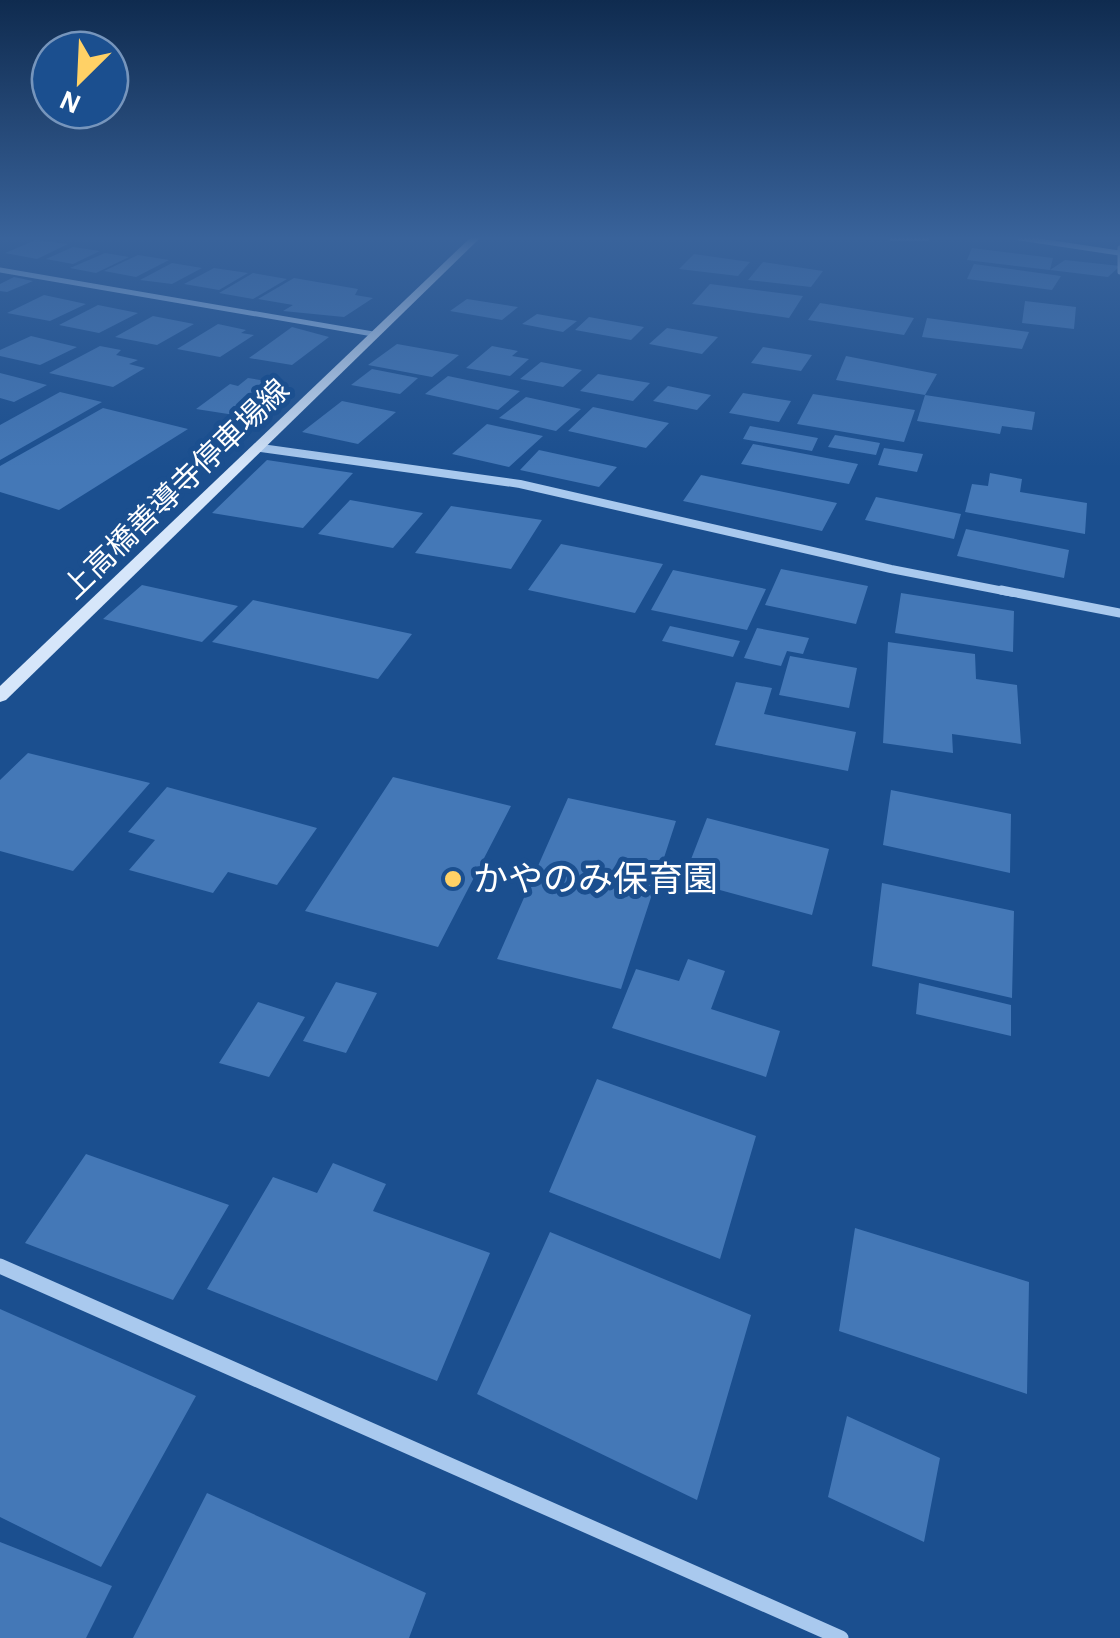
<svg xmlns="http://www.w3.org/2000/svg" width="1120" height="1638" font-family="'Alegreya Sans','Noto Sans JP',sans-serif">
  <rect width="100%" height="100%" fill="#1b4f8f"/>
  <!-- building -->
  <path fill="#4478b7" d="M36 240 68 244 37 259 5 253Z
    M73 247 100 251 73 264 46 259Z
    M972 248 1053 258 1050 270 1065 260 1120 266 1108 277 1050 270 967 260Z
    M105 253 129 257 96 273 70 268Z
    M694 254 750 262 738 276 679 269Z
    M138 255 169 260 136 277 104 271Z
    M763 262 823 271 811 287 748 280Z
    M172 263 202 268 172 284 140 280Z
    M974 264 1061 276 1052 290 967 279Z
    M214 268 248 273 219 290 184 284Z
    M253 273 287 279 253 299 219 293Z
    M14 277 33 281 7 292 0 291V284Z
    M294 278 358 289 355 295 373 298 344 317 283 311 293 305 258 299Z
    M710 284 803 296 789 318 692 304Z
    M44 295 86 304 50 321 7 313Z
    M467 299 518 307 502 320 450 311Z
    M1025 301 1076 307 1074 329 1022 323Z
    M820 303 914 318 904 335 808 320Z
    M98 305 138 313 99 333 59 325Z
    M537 314 577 321 563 332 522 324Z
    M153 316 194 324 157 345 115 337Z
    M589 317 644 327 631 340 575 330Z
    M927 318 1029 332 1022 349 922 337Z
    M218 324 246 330 241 333 254 335 220 357 177 349Z
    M292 327 329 337 292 365 249 358Z
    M667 328 718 337 702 354 649 344Z
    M31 336 77 347 40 365 0 356V350Z
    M397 344 459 355 432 377 368 365Z
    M100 346 121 350 116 355 138 360 129 364 145 368 113 387 49 373Z
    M492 346 518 351 512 356 529 359 510 376 466 368Z
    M763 347 812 355 801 371 751 363Z
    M846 356 937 374 925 395 1035 412 1032 430 1002 426 1000 434 917 421 925 395 836 380Z
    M541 362 582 370 563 387 520 379Z
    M372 369 418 378 400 394 351 385Z
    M0 373 47 385 14 402 0 398Z
    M598 374 650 383 633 401 580 391Z
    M448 376 520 391 498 410 425 394Z
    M248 378 283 384 241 416 196 409 230 384 238 386Z
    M668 386 711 395 697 410 653 401Z
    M60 392 102 402 0 460V425Z
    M743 393 791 401 779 422 729 413Z
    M813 394 915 410 904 442 797 424Z
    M526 397 581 409 556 431 499 418Z
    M342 401 396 412 358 444 302 432Z
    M593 407 669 423 646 448 568 431Z
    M103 408 188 429 59 510 0 492V466Z
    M487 424 543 436 509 467 452 454Z
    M750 426 818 438 812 451 743 439Z
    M835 435 880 443 876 455 828 447Z
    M753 444 858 464 849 484 741 464Z
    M884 448 923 454 917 472 878 465Z
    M539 450 617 467 599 487 520 470Z
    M267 460 353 473 303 528 212 513Z
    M990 473 1022 479 1020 492 1087 503 1085 534 965 512 972 484 988 486Z
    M701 475 837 503 822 531 683 501Z
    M876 497 961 514 954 539 865 520Z
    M350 500 423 513 393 548 318 534Z
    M451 506 542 520 511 569 415 553Z
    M966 529 1069 550 1064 578 957 556Z
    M561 544 663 564 635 613 528 590Z
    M781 569 868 586 856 624 765 605Z
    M673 570 766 589 747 630 651 610Z
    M142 585 238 606 202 642 103 619Z
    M901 593 1014 611 1013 652 895 633Z
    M253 600 412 634 378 679 212 642Z
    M670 626 740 641 733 657 662 641Z
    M757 628 809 638 803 654 787 651 781 666 744 658Z
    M888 642 975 654 976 679 1017 685 1021 744 952 734 953 753 883 743Z
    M790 656 857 668 849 708 779 695Z
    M736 682 772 688 764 714 856 732 848 771 715 745Z
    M28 753 150 783 73 871 0 851V780Z
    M393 777 511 806 438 947 305 911Z
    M167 787 317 828 277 885 228 872 213 893 129 870 155 840 128 832Z
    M891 790 1011 814 1010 873 883 845Z
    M568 798 676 821 621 989 497 959Z
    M707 818 829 849 812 915 683 880Z
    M882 883 1014 911 1012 998 872 966Z
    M688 959 725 971 711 1009 780 1031 766 1077 612 1028 636 969 679 981Z
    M336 982 377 993 346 1053 303 1041Z
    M919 983 1011 1005V1036L916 1014Z
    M258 1002 305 1017 269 1077 219 1063Z
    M597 1079 756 1136 720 1259 549 1192Z
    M86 1154 229 1205 173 1300 25 1243Z
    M333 1163 386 1184 373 1211 490 1253 437 1381 207 1289 273 1177 317 1193Z
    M855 1228 1029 1282 1027 1394 839 1331Z
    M550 1232 751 1315 697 1500 477 1394Z
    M0 1309 196 1396 101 1567 0 1517Z
    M847 1416 940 1458 924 1542 828 1497Z
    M207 1493 426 1593 409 1638H133Z
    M0 1542 112 1586 86 1638H0Z"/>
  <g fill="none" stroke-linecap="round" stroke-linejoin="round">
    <!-- street-far3 -->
    <path stroke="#a9c9ee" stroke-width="5" d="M891 238H927
      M1020 238 1119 253
      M1120 248V272
      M0 270 373 334"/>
    <!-- street-far2 -->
    <path stroke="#a9c9ee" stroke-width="8" d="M261 448 520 484 891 569 1014 593"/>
    <!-- street-far1 -->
    <path stroke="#a9c9ee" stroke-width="9" d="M1001 590 1120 613"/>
    <!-- street -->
    <path stroke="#a9c9ee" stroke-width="15" d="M0 1266 841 1638"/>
    <!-- secondary -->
    <path fill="#d6e6fa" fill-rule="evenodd" d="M470 238H480L6 700 0 702V686Z"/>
  </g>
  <!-- sky -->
  <linearGradient id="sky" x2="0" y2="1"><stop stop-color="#0f2b4f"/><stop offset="0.51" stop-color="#39639b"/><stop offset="1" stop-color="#39639b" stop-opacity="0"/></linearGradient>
  <rect width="1120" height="467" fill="url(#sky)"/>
  <!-- markers -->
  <circle fill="#ffd166" stroke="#1b4f8f" stroke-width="4" cx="453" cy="879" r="10"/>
  <g text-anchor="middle" stroke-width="10" stroke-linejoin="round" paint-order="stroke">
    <!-- far-street labels -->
    <g font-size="30" fill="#fff" stroke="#1b4f8f">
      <text transform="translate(176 489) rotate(-44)" y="10">上高橋善導寺停車場線</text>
    </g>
    <!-- poi labels -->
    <g font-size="35" fill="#fff" stroke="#1b4f8f" text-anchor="start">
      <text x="473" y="891">かやのみ保育園</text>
    </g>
  </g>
  <!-- north arrow -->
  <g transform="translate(80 80) rotate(204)"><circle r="48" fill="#1b4f8f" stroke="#7695bc" stroke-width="2.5"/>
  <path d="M0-8L18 38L0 25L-18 38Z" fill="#ffd166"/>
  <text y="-15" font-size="28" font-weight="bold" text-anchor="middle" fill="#ffffff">N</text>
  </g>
</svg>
